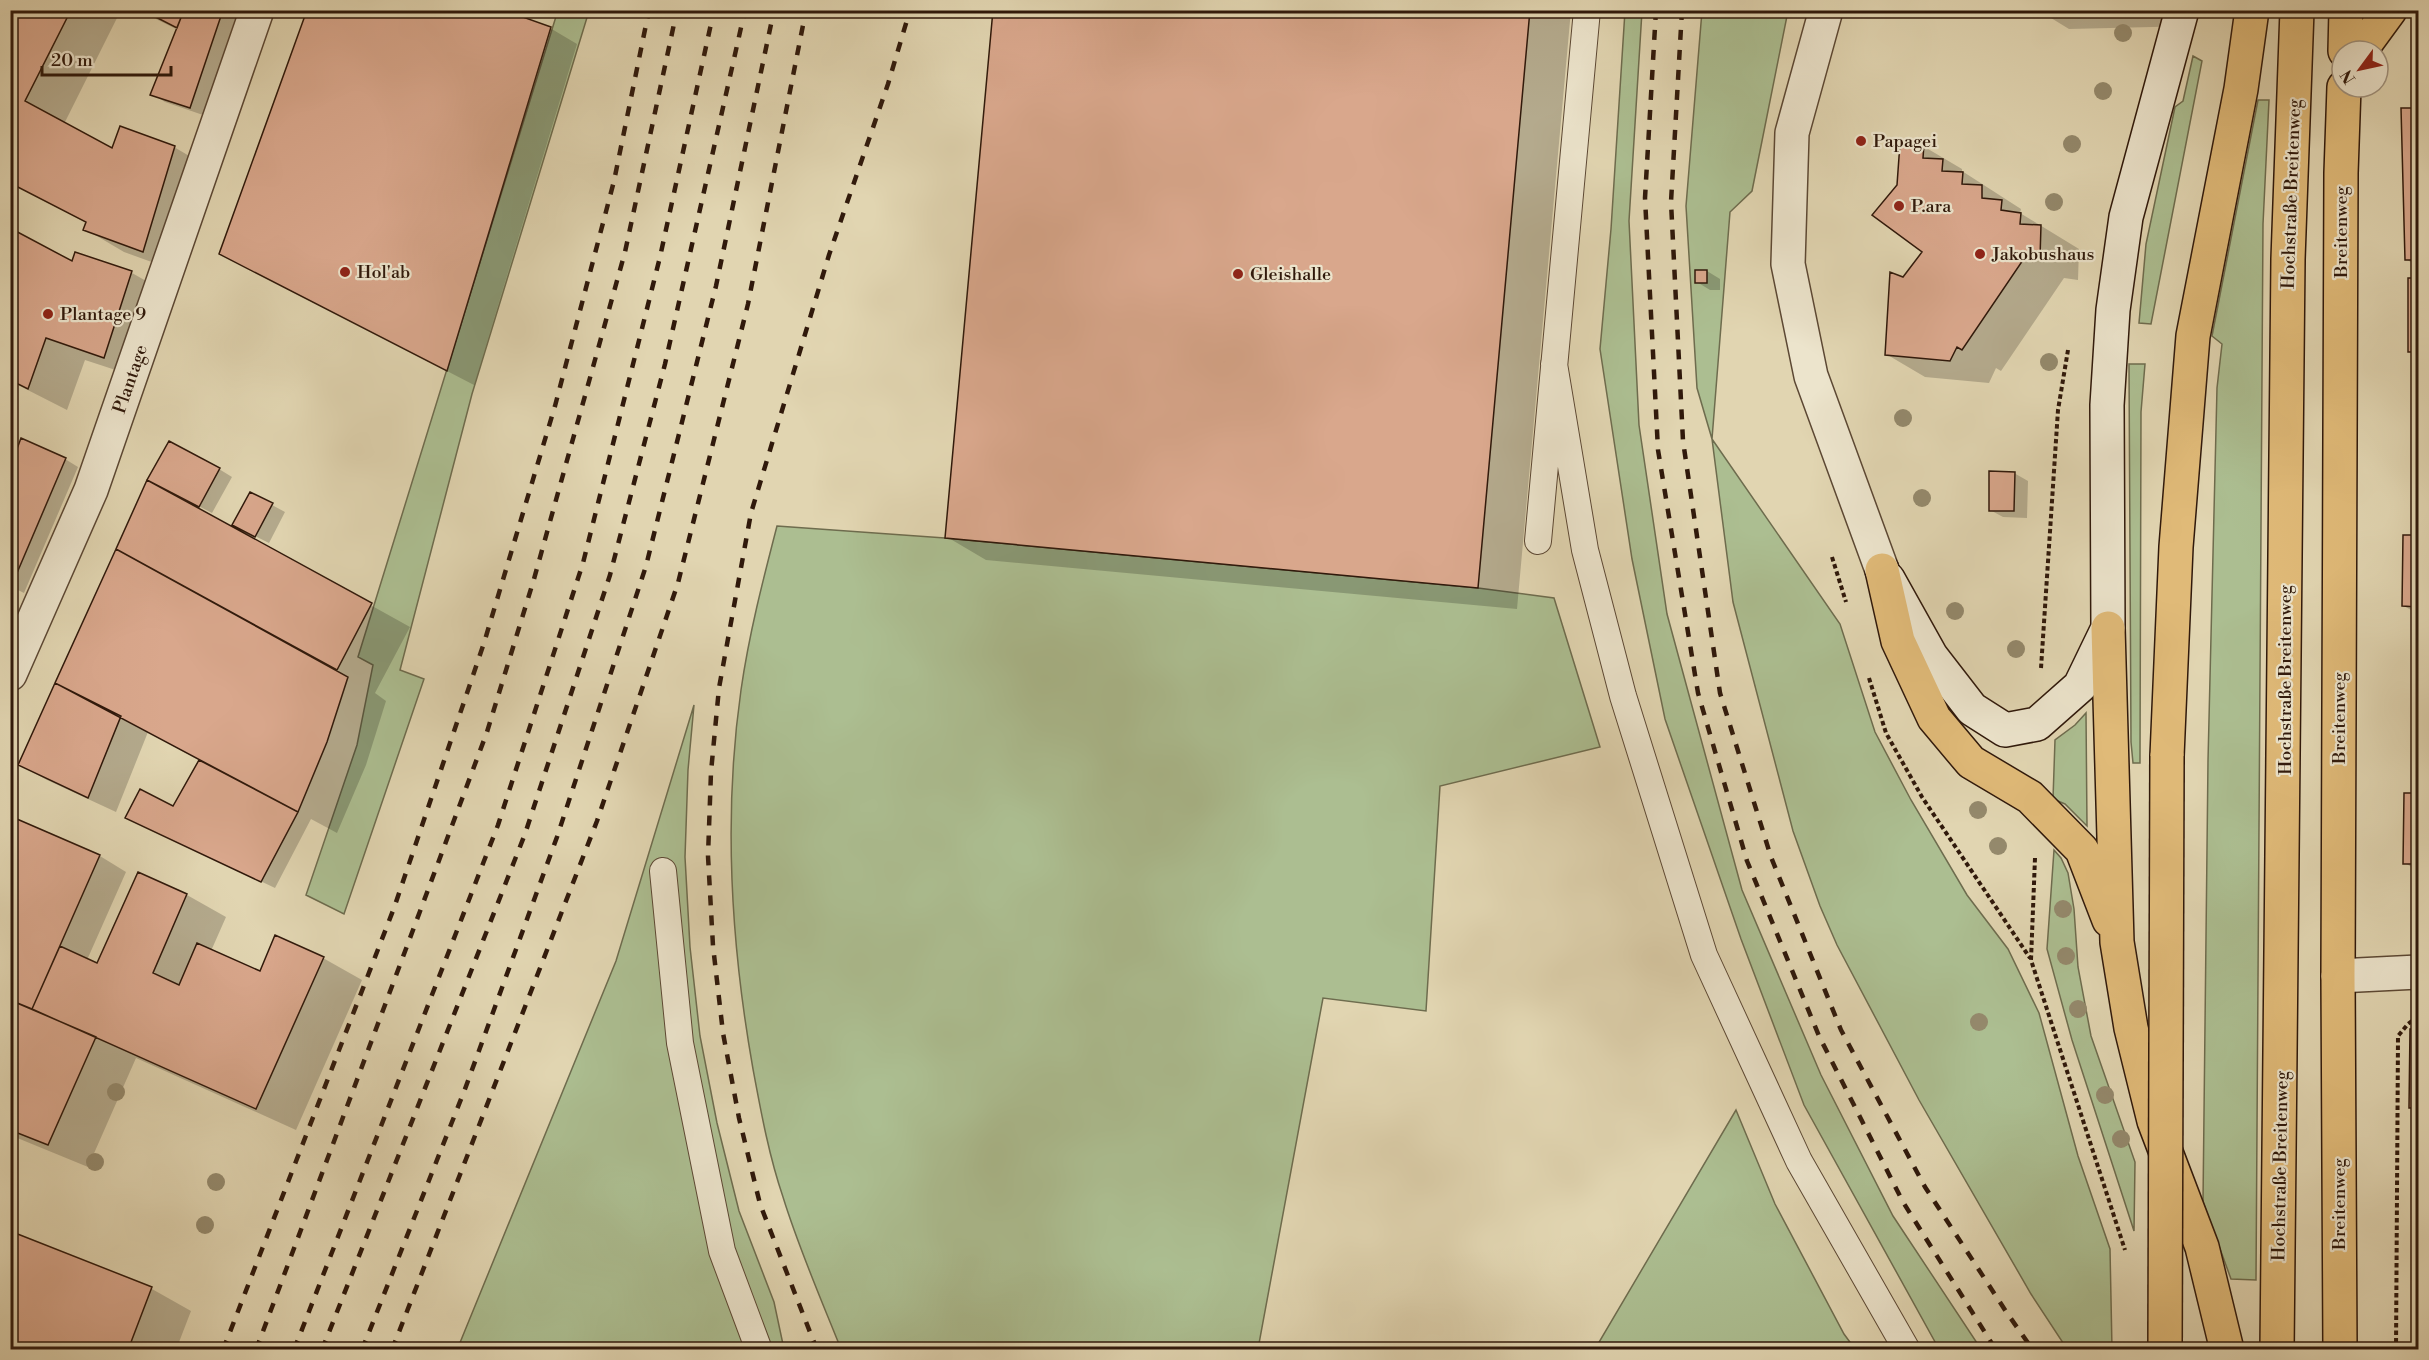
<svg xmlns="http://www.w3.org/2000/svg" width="2429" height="1360" font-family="'Libre Bodoni',serif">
  <rect width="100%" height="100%" fill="#e1d5b1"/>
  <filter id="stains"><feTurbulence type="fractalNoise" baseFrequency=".00333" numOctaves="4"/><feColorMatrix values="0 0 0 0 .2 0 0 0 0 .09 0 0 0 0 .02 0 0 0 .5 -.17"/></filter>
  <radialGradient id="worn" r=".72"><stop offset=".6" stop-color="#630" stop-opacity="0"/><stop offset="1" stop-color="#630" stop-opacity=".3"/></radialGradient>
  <!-- green -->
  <path fill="#acbe91" stroke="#6e6c4e" stroke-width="1.5" d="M558 10 589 11 472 394 400 670 424 679 344 914 306 895 357 745 373 665 358 657Z
    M1625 11H1642L1629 221 1639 425 1667 614 1742 890 1821 1075 1893 1216 1981 1349H1939L1804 1105 1741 939 1665 719 1632 559 1600 349 1611 229Z
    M1702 11H1788L1752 191 1730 212 1712 439 1840 624 1875 732 1911 800 1967 895 2008 949 2039 1013 2078 1156 2110 1249 2112 1349H2067L2031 1294 1919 1100 1837 945 1820 906 1793 831 1733 602 1712 439 1697 388 1686 206Z
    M2193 56 2202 61 2151 324 2139 323 2146 244 2175 107 2183 101Z
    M2258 100H2269L2263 224 2256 1280 2231 1279 2203 1202 2208 761 2217 388 2222 344 2212 336Z
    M2129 364H2145L2141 412 2140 763H2133L2131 742Z
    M777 526 945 538 1478 588 1554 598 1600 747 1440 786 1426 1011 1323 998 1258 1349H841C821 1299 799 1249 783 1197 769 1156 761 1112 753 1069 731 945 723 816 741 690 749 634 763 580 777 526Z
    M694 705 688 770 685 857 690 947 700 1036 717 1123 739 1211 774 1302 784 1349 457 1350 616 961Z
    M2086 713 2087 826 2065 804 2053 799 2055 740 2075 725Z
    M2054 850 2061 858 2068 873 2074 909 2078 967 2091 1036 2135 1162 2134 1231 2072 1040 2047 949Z
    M1736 1110 1775 1204 1844 1334 1855 1349H1595Z"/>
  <!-- shadow -->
  <path fill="#0003" d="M10 10H121L64 124 113 150 174 147 213 170 182 273 124 252 85 229 87 223 10 183Z
    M138 10H238L203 115 165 102 152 94 178 30Z
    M995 10H1571L1517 609 986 560 947 537Z
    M2038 10H2193L2194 26 2069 29Z
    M550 28 577 44 474 385 221 254Z
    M2418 109V267L2406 259 2402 110Z
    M1923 146 1962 169V171L2021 209 2020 213 2079 249 2078 280 2064 278 2001 371 1996 368 1989 383 1925 377 1886 354 1903 278 1924 252 1898 186Z
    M10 230 73 263 76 254 132 273 171 295 143 379 85 360 67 410 10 381Z
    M1707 271 1720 279V290H1710L1697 282Z
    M2409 280H2418V356L2409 351Z
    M10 456 15 459H65L78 467 24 593 10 586Z
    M219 469 232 477 212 513 181 497 180 499 410 627 375 693 386 701 366 765 337 833 311 819 275 888 127 818 173 808 200 761 148 732 116 812 47 780 20 765 149 480Z
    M2014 473 2028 481 2027 518 2003 517 1990 510Z
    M272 505 285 512 269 543 247 532Z
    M2405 537H2418V614L2404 606Z
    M2406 795H2418V871L2405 863Z
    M10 817 100 856 126 872 87 960 98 965 139 874 187 895 226 917 211 951 261 973 323 958 362 980 296 1130 136 1058 88 1167 10 1135Z
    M2411 1031H2418V1112L2411 1107Z
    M10 1233 152 1289 191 1311 176 1350H10Z"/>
  <!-- building -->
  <path fill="#d9a78c" stroke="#30190b" stroke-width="1.5" d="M10 10H71L25 101 112 148 120 126 175 146 143 252 83 230 86 222 10 183Z
    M142 10H184L177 28Z
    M184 10H223L190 108 150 95Z
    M307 10H503L551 27 447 371 219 254Z
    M993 10H1530L1478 588 945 538Z
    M2401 108H2418V260H2405Z
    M1900 143 1924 144 1923 158 1943 159 1942 171 1963 172 1962 184 1982 185V198L2002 200 2001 210 2021 213 2020 224 2041 225 2040 258 2025 257 1962 350 1957 347 1950 361 1885 355 1890 272 1903 277 1922 252 1872 215 1897 185Z
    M10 228 72 261 75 252 132 271 104 358 46 338 28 389 10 380Z
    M1695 270H1707V283H1695Z
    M2408 278H2418V352H2408Z
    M21 438 66 458 11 587 10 454 14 457Z
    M169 441 220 468 199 507 147 480Z
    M1989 471 2015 472 2014 511H1989Z
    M147 480 372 603 337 670 116 549Z
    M250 492 273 503 255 537 232 525Z
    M2403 535H2418V607L2402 606Z
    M116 549 348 677 327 742 298 812 55 683Z
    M55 683 121 716 88 798 18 765Z
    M199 760 298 812 261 882 125 818 140 789 173 806Z
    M2404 793H2418V864H2403Z
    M10 816 100 855 32 1009 10 1000Z
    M138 872 187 894 153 973 179 985 197 943 260 971 275 935 324 957 256 1109 32 1009 60 946 97 963Z
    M10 1000 96 1037 48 1145 10 1130Z
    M2410 1029H2418V1108H2409Z
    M10 1231 152 1287 128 1350H10Z"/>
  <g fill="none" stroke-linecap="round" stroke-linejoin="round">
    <defs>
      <path id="service" d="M1554 364 1585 550 1623 696 1704 955 1799 1161 1907 1350
        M1538 541 1587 10
        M663 871 680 1043 722 1251 759 1350"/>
      <path id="minor" d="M10 674 91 490 257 10
        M2338 976 2418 972"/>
      <path id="tertiary" d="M1826 10 1792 133 1788 264 1811 376 1882 570"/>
      <path id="secondary" d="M1888 579 1931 656 1972 709 2005 730 2037 724 2080 686 2108 628 2107 405 2113 310 2126 217 2182 10"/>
      <path id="trunk" d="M2345 51 2346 10
        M2360 51 2390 10
        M1882 570 1898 641 1934 718 1971 762 2030 797 2082 850 2109 920
        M2108 628 2117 942 2131 1028 2154 1121 2202 1247 2227 1350
        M2167 756 2176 547 2193 336 2241 89 2252 10
        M2277 1350 2288 259 2297 10
        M2340 1350 2338 976 2341 173 2344 87"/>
    </defs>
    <!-- service casing -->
    <use href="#service" stroke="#5c4834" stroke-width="28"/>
    <!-- minor casing -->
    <use href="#minor" stroke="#5c4834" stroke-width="36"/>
    <!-- tertiary casing -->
    <use href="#tertiary" stroke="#5c4834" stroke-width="36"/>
    <!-- secondary casing -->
    <use href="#secondary" stroke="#30190b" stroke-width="36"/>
    <!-- trunk casing -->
    <use href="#trunk" stroke="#30190b" stroke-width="36"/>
    <!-- path -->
    <path stroke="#30190b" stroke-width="4" stroke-dasharray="4.5 3" stroke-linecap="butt" d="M1832 557 1846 602
      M2041 668 2058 410 2068 350
      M1869 678 1886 733 1922 797 2030 958
      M2035 858 2031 960 2125 1250
      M2396 1350 2398 1036 2408 1024 2418 1016"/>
    <!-- service -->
    <use href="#service" stroke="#ece4cc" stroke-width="26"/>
    <!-- minor -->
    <use href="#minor" stroke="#ece4cc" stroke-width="33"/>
    <!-- tertiary -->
    <use href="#tertiary" stroke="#ece4cc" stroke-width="33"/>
    <!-- secondary -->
    <use href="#secondary" stroke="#ece4cc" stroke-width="33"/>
    <!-- trunk -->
    <use href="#trunk" stroke="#e0ba78" stroke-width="33"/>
    <!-- rail -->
    <path stroke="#30190b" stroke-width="4.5" stroke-dasharray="10 10" stroke-linecap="butt" d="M1656 10 1645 198 1658 450 1698 693 1747 861 1819 1036 1903 1202 1996 1350
      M1682 10 1671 202 1683 441 1720 693 1771 857 1841 1030 1925 1187 2007 1313 2033 1350
      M223 1350 394 908 484 643 555 406 614 181 649 10
      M256 1350 487 732 534 579 625 252 677 10
      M294 1350 498 825 583 563 660 257 714 10
      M322 1350 525 834 610 575 665 364 745 10
      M362 1350 465 1089 557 837 646 566 716 286 774 10
      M392 1350 597 821 678 583 748 304 806 10
      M817 1350 760 1204 739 1118 723 1033 713 946 708 856 711 772 719 688 751 513 829 255 888 84 910 10"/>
    <defs>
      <path id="trunk-bridge" d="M2165 1350 2167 756"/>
    </defs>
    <!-- trunk-bridge casing -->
    <use href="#trunk-bridge" stroke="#30190b" stroke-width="36" stroke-linecap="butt"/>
    <!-- trunk-bridge -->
    <use href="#trunk-bridge" stroke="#e0ba78" stroke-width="33"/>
  </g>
  <!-- trees -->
  <g fill="#94896c">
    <circle cx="2123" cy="33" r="9"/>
    <circle cx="2103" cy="91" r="9"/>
    <circle cx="2072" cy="144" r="9"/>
    <circle cx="2054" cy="202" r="9"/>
    <circle cx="2049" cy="362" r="9"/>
    <circle cx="1903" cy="418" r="9"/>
    <circle cx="1922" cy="498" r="9"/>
    <circle cx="1955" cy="611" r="9"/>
    <circle cx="2016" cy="649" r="9"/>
    <circle cx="1978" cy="810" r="9"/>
    <circle cx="1998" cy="846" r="9"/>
    <circle cx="2063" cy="909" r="9"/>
    <circle cx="2066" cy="956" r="9"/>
    <circle cx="2078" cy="1009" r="9"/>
    <circle cx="1979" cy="1022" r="9"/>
    <circle cx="116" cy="1092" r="9"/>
    <circle cx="2105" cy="1095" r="9"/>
    <circle cx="2121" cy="1139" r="9"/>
    <circle cx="95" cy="1162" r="9"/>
    <circle cx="216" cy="1182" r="9"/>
    <circle cx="205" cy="1225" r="9"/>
  </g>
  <!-- markers -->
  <g fill="#8f2418" stroke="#ece4cc" stroke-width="2">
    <circle cx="1861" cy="141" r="6"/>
    <circle cx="1899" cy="206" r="6"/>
    <circle cx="1980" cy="254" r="6"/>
    <circle cx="345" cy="272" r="6"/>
    <circle cx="1238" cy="274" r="6"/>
    <circle cx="48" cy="314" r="6"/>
  </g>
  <g text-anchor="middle" stroke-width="4.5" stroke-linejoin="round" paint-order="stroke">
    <!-- poi labels -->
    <g font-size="18" fill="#30190b" stroke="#ece4cc" text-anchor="start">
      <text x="1873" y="147">Papagei</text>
      <text x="1911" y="212">P.ara</text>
      <text x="1992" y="260">Jakobushaus</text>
      <text x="357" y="278">Hol'ab</text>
      <text x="1250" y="280">Gleishalle</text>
      <text x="60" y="320">Plantage 9</text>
    </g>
    <!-- street labels -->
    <g font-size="18" fill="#30190b" stroke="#ece4cc">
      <text transform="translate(2291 194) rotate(-88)" y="6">Hochstraße Breitenweg</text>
      <text transform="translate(2341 232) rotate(-90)" y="6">Breitenweg</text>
      <text transform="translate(130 379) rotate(-71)" y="6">Plantage</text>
      <text transform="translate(2285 680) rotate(-90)" y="6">Hochstraße Breitenweg</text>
      <text transform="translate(2339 718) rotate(-90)" y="6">Breitenweg</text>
      <text transform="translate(2280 1166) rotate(-89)" y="6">Hochstraße Breitenweg</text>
      <text transform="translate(2339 1204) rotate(-90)" y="6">Breitenweg</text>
    </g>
  </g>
  <!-- margin -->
  <rect width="2429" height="1360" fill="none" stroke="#e1d5b1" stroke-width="36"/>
  <rect x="12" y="12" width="2405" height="1336" fill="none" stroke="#30190b" stroke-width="3"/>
  <rect x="18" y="18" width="2393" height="1324" fill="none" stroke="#30190b" stroke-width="1.5"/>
  <!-- north arrow -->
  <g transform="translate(2360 69) rotate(237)"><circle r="28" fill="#ece4cc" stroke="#a1937f" stroke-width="1.5"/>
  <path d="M0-4.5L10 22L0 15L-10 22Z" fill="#8f2418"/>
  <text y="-9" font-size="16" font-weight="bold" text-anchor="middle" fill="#30190b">N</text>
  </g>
  <!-- scale -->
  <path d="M42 66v9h129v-9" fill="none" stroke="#30190b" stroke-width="3"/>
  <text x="51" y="66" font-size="18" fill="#30190b" stroke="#ece4cc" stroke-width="4.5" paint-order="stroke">20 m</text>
  <rect width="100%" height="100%" filter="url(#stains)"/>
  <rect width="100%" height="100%" fill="url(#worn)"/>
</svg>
